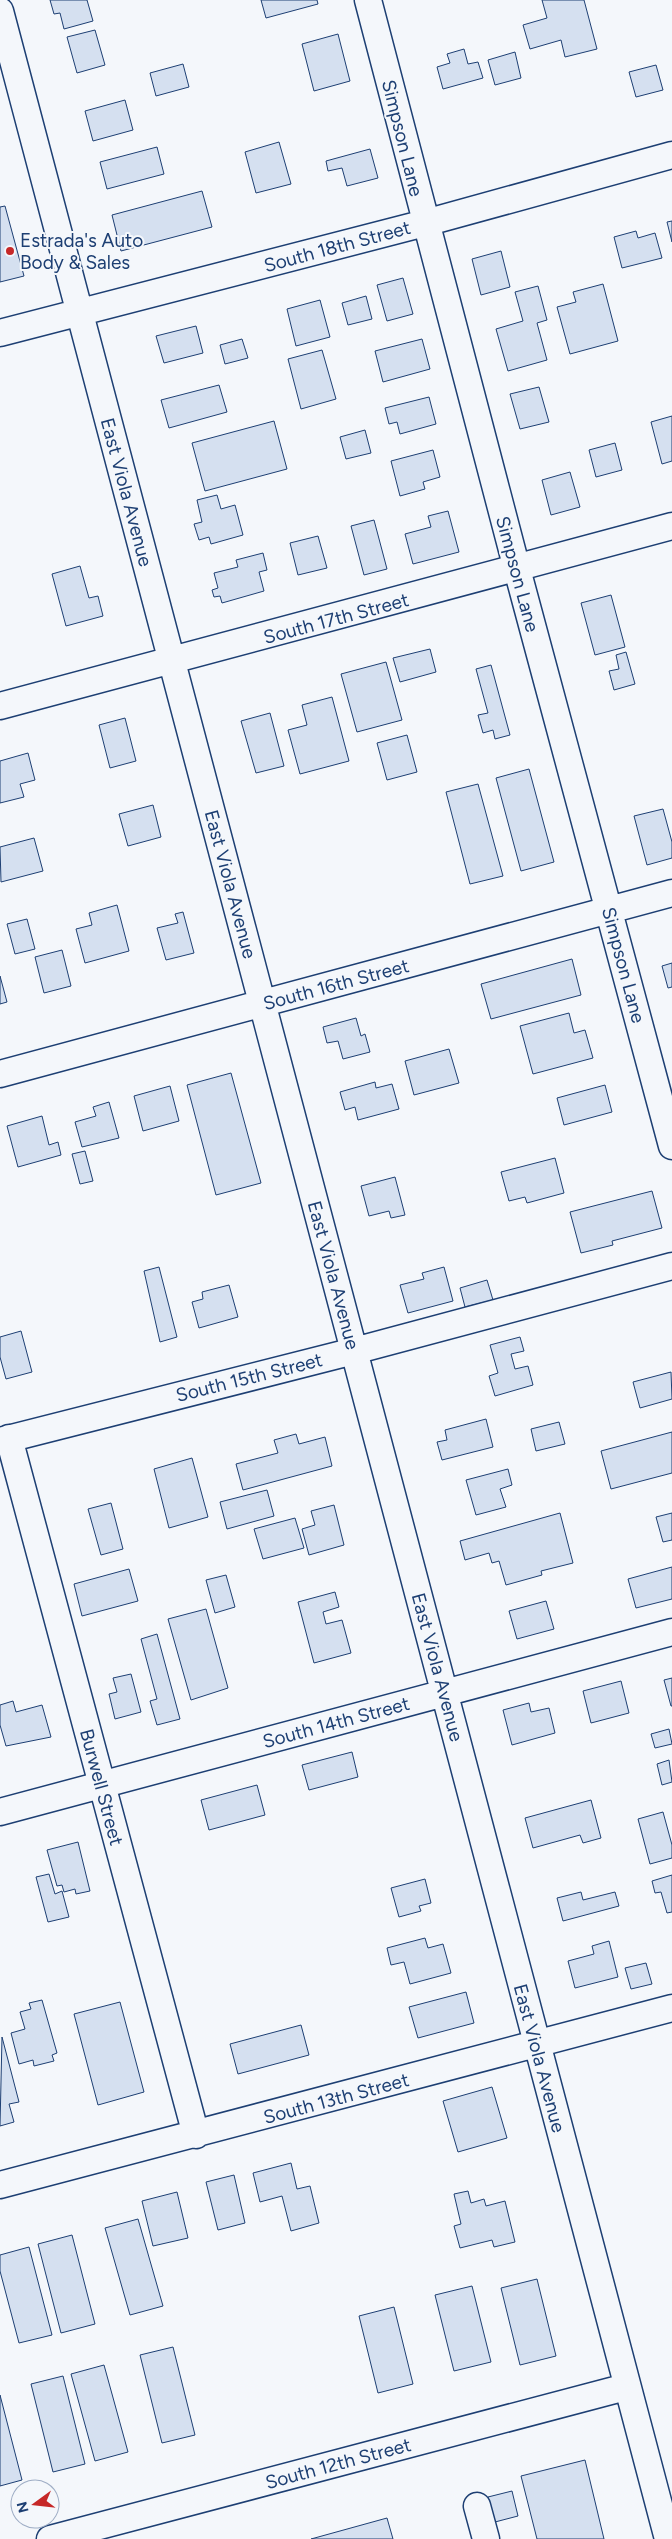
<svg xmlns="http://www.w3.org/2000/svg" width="672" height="2539" font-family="Figtree,sans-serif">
  <rect width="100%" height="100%" fill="#f4f7fb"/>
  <!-- building -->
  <path fill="#d5e0f0" stroke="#1d3f73" d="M50 0H87L93 21 64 29 60 13 54 14Z
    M261 0H317L318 4 266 18Z
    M542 0H584L597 49 565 57 561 40 530 49 523 25 547 18Z
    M95 30 105 65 77 73 67 37Z
    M338 34 350 81 314 91 302 44Z
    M464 49 468 64 478 62 483 78 443 89 437 67 450 63 447 54Z
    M515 52 521 78 495 85 488 60Z
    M183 64 189 87 156 96 150 73Z
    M656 65 663 90 636 97 629 72Z
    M125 100 133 130 93 141 85 111Z
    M279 142 291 184 256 193 245 152Z
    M157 147 164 174 107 189 100 162Z
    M370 149 378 178 347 186 342 168 328 171 326 161Z
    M202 191 212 227 121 251 112 215Z
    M5 206 24 276 0 282V207Z
    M672 221V242L667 222Z
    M636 231 638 238 655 233 662 258 622 268 614 237Z
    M501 251 510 287 481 295 472 259Z
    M403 278 413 314 387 321 377 285Z
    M603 284 618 341 570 354 557 307 576 302 573 292Z
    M538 286 547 320 537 323 547 360 508 371 496 329 523 321 515 292Z
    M366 296 372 319 348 325 342 303Z
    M320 300 330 337 296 346 287 309Z
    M196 326 203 353 164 363 156 336Z
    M242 339 248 358 225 364 220 345Z
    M422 339 430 369 383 382 375 351Z
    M322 350 336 399 301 409 288 359Z
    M219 385 227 412 169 428 161 400Z
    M539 387 549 422 520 429 510 394Z
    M429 397 436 424 400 434 397 422 389 424 385 408Z
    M672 416V461L662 464 651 422Z
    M274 421 287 469 205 491 192 443Z
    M365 430 371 453 346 459 340 437Z
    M615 443 622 470 596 477 589 450Z
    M433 450 440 477 423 482 425 489 400 496 391 461Z
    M570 472 580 507 551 515 542 480Z
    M217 495 221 509 235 505 243 535 211 544 209 537 199 540 194 524 202 522 197 500Z
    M448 511 459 552 413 564 405 534 431 527 428 516Z
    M374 520 387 569 364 575 351 526Z
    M318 536 327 568 298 575 290 543Z
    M263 553 267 570 259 572 264 591 222 603 220 596 214 597 212 590 218 588 214 573 238 567 236 560Z
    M80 566 89 598 98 596 103 616 66 626 52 574Z
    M611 595 625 647 595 655 581 603Z
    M430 649 436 672 400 682 393 658Z
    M626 652 635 684 614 690 609 671 619 669 616 655Z
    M386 662 402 720 357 732 341 674Z
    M491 665 510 735 495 739 493 730 483 733 478 715 488 713 476 669Z
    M332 697 349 761 300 774 288 730 307 725 302 705Z
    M270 713 284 766 256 773 241 721Z
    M125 718 136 761 110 768 99 725Z
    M407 735 417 772 387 780 377 743Z
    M28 753 35 780 20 784 24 797 0 803V761Z
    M529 769 554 862 521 871 496 778Z
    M478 784 503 876 470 884 446 792Z
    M153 805 161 837 128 846 119 814Z
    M663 809 672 842V858L647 865 634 816Z
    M34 838 43 871 1 882 0 847Z
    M117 905 129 951 85 963 76 929 92 925 89 913Z
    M183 912 194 953 166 960 157 928 178 923 175 914Z
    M27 919 35 949 15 954 7 924Z
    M62 950 71 986 44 993 35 957Z
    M572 959 581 995 491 1019 481 984Z
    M672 963V987L668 988 662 966Z
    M0 976 7 1002 0 1004Z
    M569 1013 574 1033 585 1030 593 1058 533 1074 520 1026Z
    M356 1018 361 1036 365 1034 370 1052 343 1059 338 1041 327 1043 323 1027Z
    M449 1049 459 1083 414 1095 405 1061Z
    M231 1073 261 1183 216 1195 187 1085Z
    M375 1082 376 1088 392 1084 399 1109 358 1120 355 1107 345 1110 340 1092Z
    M605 1085 612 1112 564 1125 557 1098Z
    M170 1086 179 1121 143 1131 134 1096Z
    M109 1102 119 1138 82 1147 75 1122 96 1116 93 1107Z
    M42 1116 49 1145 58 1142 61 1155 18 1167 7 1126Z
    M85 1151 93 1181 80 1184 72 1154Z
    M555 1158 564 1193 527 1203 525 1197 509 1201 501 1172Z
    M395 1177 405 1215 391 1218 389 1211 369 1216 361 1186Z
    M652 1191 662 1228 612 1241 613 1245 581 1253 570 1212Z
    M159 1267 177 1337 160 1342 144 1271Z
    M444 1267 453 1301 408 1313 400 1285 424 1279 422 1273Z
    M487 1280 493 1300 465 1307 460 1288Z
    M229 1285 238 1317 199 1328 192 1302 203 1299 202 1292Z
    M21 1331 32 1372 6 1379 0 1357V1337Z
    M520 1337 524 1351 511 1354 515 1369 528 1366 533 1385 495 1396 489 1376 498 1373 490 1345Z
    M671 1372 672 1399 640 1408 633 1382Z
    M486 1419 493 1447 442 1460 437 1442 447 1440 445 1430Z
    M559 1422 565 1444 536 1451 531 1429Z
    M672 1432V1473L611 1489 601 1451Z
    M296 1434 299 1444 325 1437 332 1466 243 1490 236 1464 278 1453 274 1440Z
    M192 1458 208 1517 169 1528 154 1469Z
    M508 1469 512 1485 500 1489 506 1507 476 1515 466 1480Z
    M267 1490 274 1516 227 1529 220 1502Z
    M111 1503 123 1549 101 1555 88 1509Z
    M334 1505 344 1545 309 1555 302 1529 315 1525 311 1511Z
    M560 1513 573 1563 541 1571 542 1575 506 1585 499 1561 492 1563 489 1553 465 1560 460 1541Z
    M672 1513V1540L663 1542 656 1517Z
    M295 1518 304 1548 263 1559 254 1529Z
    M672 1567V1599L636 1608 628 1579Z
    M129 1569 138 1601 82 1616 74 1584Z
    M226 1575 235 1607 215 1613 206 1580Z
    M335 1592 339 1607 323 1612 326 1624 342 1620 351 1653 314 1663 298 1602Z
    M546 1601 554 1629 517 1639 509 1611Z
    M206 1609 228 1688 191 1700 168 1619Z
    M157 1634 180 1719 157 1725 150 1701 157 1699 141 1639Z
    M131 1674 141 1712 115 1719 109 1694 117 1692 113 1678Z
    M672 1678V1706H671L664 1680Z
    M621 1681 629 1713 591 1723 583 1691Z
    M13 1701 16 1712 42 1705 51 1737 6 1746 0 1725V1705Z
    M529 1703 531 1712 549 1708 555 1733 512 1745 503 1710Z
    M669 1729 672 1744 655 1748 651 1734Z
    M352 1752 358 1777 309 1790 302 1765Z
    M669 1760 672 1782 662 1785 657 1764Z
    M257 1785 265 1815 209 1830 201 1800Z
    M591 1800 601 1838 583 1843 580 1835 533 1848 525 1818Z
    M663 1812 672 1845V1858L650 1864 638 1819Z
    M78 1842 90 1891 76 1894 75 1889 64 1892 62 1885 57 1886 47 1850Z
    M49 1874 55 1894 62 1891 69 1917 48 1922 36 1877Z
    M672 1875V1912L667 1913 661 1892 655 1893 652 1881Z
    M425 1879 431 1903 419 1906 421 1911 399 1917 391 1888Z
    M581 1892 583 1900 615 1892 619 1906 563 1921 557 1898Z
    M425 1938 428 1948 443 1944 451 1973 410 1984 404 1962 391 1965 387 1948Z
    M609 1941 618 1977 575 1988 568 1961 594 1954 592 1946Z
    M646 1963 652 1984 631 1989 625 1968Z
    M466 1992 474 2023 418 2038 409 2007Z
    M42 2000 57 2053 52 2055 54 2061 34 2066 33 2060 19 2064 11 2033 25 2029 20 2012 31 2009 29 2003Z
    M120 2002 144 2092 98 2105 74 2014Z
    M301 2025 309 2055 238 2074 230 2044Z
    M2 2037 19 2102 9 2104 14 2122 0 2126Z
    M492 2087 507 2138 458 2152 443 2101Z
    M291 2163 297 2189 310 2186 319 2223 291 2231 282 2196 260 2202 253 2173Z
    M234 2175 245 2223 218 2230 206 2182Z
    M468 2191 471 2203 484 2199 486 2206 505 2201 515 2242 494 2247 492 2240 460 2248 454 2226 461 2224 454 2194Z
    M177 2192 188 2238 153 2246 142 2201Z
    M138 2219 163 2306 130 2315 105 2228Z
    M72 2235 95 2324 61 2333 38 2244Z
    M29 2247 52 2335 19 2343 0 2271V2255Z
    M537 2279 556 2356 520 2365 501 2288Z
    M472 2286 491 2362 454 2371 435 2295Z
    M394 2307 413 2384 378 2393 359 2316Z
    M173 2347 195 2435 162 2443 140 2355Z
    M104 2365 128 2452 95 2461 71 2374Z
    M63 2376 85 2464 53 2472 31 2384Z
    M0 2395 22 2480 0 2486Z
    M585 2460 604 2539H537L521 2476Z
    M512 2491 518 2516 495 2522 488 2497Z
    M387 2518 393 2539H311Z"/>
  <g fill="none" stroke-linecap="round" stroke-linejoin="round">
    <defs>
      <path id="minor" d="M368 0 517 569 672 1146
        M0 11 668 2539
        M0 333 425 223 672 155
        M0 706 672 526
        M0 1074 672 893
        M9 1438 196 2135
        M0 1441 354 1351 672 1266
        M0 1812 672 1632
        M0 2185 672 2008
        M477 2506 486 2539
        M50 2539 626 2387"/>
    </defs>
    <!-- minor casing -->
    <use href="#minor" stroke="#1d3f73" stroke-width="29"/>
    <!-- minor -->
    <use href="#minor" stroke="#f4f7fb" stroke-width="26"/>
  </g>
  <!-- markers -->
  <circle fill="#c62828" stroke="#f4f7fb" stroke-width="2" cx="10" cy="251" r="5"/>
  <g text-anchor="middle" stroke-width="4" stroke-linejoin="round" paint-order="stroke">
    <!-- street labels -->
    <g font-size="19" fill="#1d3f73" stroke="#f4f7fb">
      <text transform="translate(403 138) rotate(76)" y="7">Simpson Lane</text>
      <text transform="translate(337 246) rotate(-15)" y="7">South 18th Street</text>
      <text transform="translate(127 492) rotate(75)" y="7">East Viola Avenue</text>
      <text transform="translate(518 574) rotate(75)" y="7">Simpson Lane</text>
      <text transform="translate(336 618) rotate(-15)" y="7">South 17th Street</text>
      <text transform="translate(231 884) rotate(75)" y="7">East Viola Avenue</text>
      <text transform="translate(624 965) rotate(75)" y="7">Simpson Lane</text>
      <text transform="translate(336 984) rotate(-15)" y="7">South 16th Street</text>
      <text transform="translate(334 1275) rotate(75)" y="7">East Viola Avenue</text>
      <text transform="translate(249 1377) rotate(-14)" y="7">South 15th Street</text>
      <text transform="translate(438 1667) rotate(75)" y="7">East Viola Avenue</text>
      <text transform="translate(336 1722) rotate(-15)" y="7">South 14th Street</text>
      <text transform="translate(102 1787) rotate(75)" y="7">Burwell Street</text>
      <text transform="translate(540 2058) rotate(75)" y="7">East Viola Avenue</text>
      <text transform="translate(336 2098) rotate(-15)" y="7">South 13th Street</text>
      <text transform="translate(338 2463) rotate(-15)" y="7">South 12th Street</text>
    </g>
    <!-- poi labels -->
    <g font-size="19" fill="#1d3f73" stroke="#f4f7fb" text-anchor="start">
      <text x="20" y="247">Estrada's Auto<tspan x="20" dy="22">Body &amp; Sales</tspan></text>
    </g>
  </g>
  <!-- north arrow -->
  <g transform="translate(35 2504) rotate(255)"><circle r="24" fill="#f4f7fb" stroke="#9eadc5"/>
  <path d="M0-4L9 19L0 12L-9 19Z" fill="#c62828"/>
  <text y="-8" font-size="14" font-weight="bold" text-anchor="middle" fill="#1d3f73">N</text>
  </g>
</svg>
